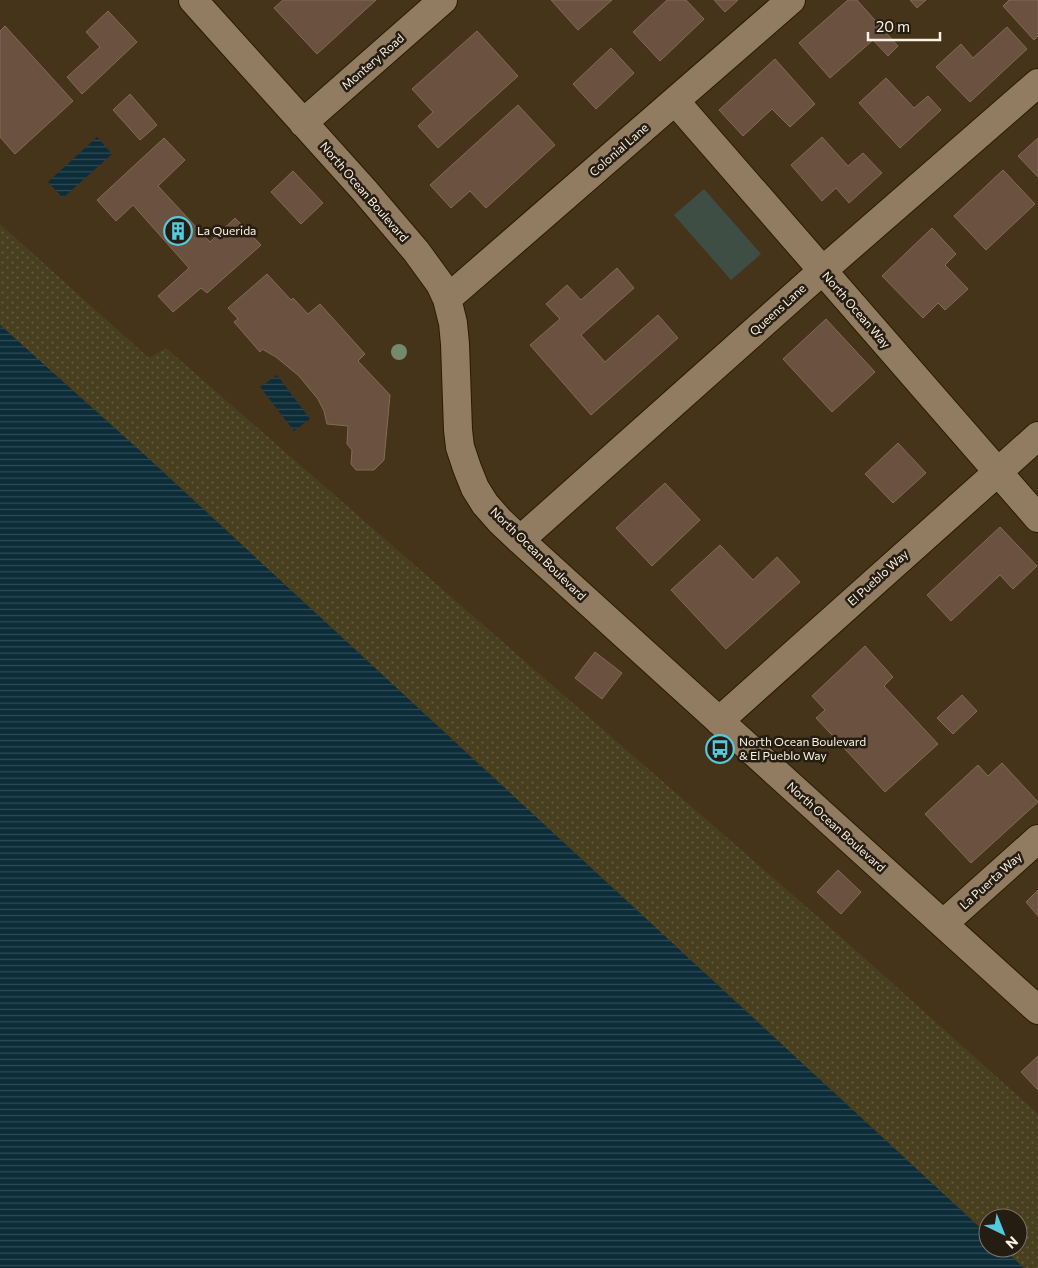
<svg xmlns="http://www.w3.org/2000/svg" width="1038" height="1268" font-family="Commissioner,sans-serif">
  <defs>
    <pattern id="sand-dots" width="8" height="8" patternUnits="userSpaceOnUse" patternTransform="scale(1.25)"><rect width="8" height="8" fill="#473f1e"/><path d="M2 2h.1M6 6h.1" fill="none" stroke="#625b3e" stroke-width="1.8" stroke-linecap="round"/></pattern>
    <pattern id="water-rules" width="6" height="5" patternUnits="userSpaceOnUse" patternTransform="scale(1.25)"><rect width="6" height="5" fill="#0c2c39"/><path d="M0 2.5h6" fill="none" stroke="#304b55"/></pattern>
  </defs>
  <rect width="100%" height="100%" fill="#45341a"/>
  <!-- sand -->
  <path fill="url(#sand-dots)" d="M0 224 149 358 166 348 841 937 1038 1114V1268H1024L1002 1248H1018V1218H988V1235L147 457 0 325Z"/>
  <!-- pitch -->
  <path fill="#3e4e44" d="M704 189 761 254 731 280 674 215Z"/>
  <!-- water -->
  <path fill="url(#water-rules)" d="M97 137 112 154 63 198 48 182Z
    M0 325 147 457 988 1235V1248H1002L1024 1268H0Z
    M277 375 310 419 294 431 260 387Z"/>
  <!-- building -->
  <path fill="#6b5140" stroke="#866956" d="M283 0H376L317 54 274 8Z
    M551 0H612L578 30Z
    M667 0H686L704 19 660 61 633 32Z
    M714 0H738L725 12Z
    M848 0H857L898 46 888 56 873 40 830 78 799 43Z
    M910 0H926L917 8Z
    M1009 0H1038V36L1034 40 1003 6Z
    M108 11 137 42 82 94 67 77 100 47 86 32Z
    M5 26 73 101 15 154 0 137V31Z
    M1007 27 1027 49 970 102 936 67 961 44 973 58Z
    M477 31 518 76 438 148 418 126 433 112 412 89Z
    M611 48 634 73 596 109 573 84Z
    M775 59 815 104 790 127 772 109 743 136 719 110Z
    M886 78 914 108 928 96 941 110 900 148 859 103Z
    M130 94 157 125 140 140 113 110Z
    M518 105 555 145 486 208 470 191 451 208 430 185Z
    M822 137 848 166 863 153 882 173 849 203 836 188 822 201 791 165Z
    M164 138 185 160 158 186 210 242 235 218 261 245 207 293 201 288 173 312 158 296 189 268 133 205 116 221 97 200Z
    M1038 138V177L1018 156Z
    M1003 170 1035 204 986 250 954 216Z
    M293 171 323 203 301 224 271 192Z
    M932 228 956 254 945 265 968 289 945 310 938 303 923 318 882 276Z
    M617 268 634 288 581 335 605 362 658 315 678 338 591 415 530 345 560 319 546 304 567 285 581 300Z
    M267 274 291 300 293 298 308 314 320 304 365 354 358 361 390 395 384 460 374 470H356L351 464 352 450 347 444 348 426 327 424 324 411 318 399 299 376 276 357 262 349 260 352 234 322 238 319 228 308Z
    M826 319 875 372 832 412 783 359Z
    M898 443 926 473 893 503 865 474Z
    M665 483 700 520 652 566 616 528Z
    M1000 527 1037 566 1013 589 1000 575 951 621 927 595Z
    M720 545 753 580 777 557 800 582 726 649 671 590Z
    M865 646 893 677 884 686 938 744 885 792 816 718 825 710 812 696Z
    M595 652 622 673 602 699 575 678Z
    M962 695 977 711 953 734 937 718Z
    M1002 763 1038 802 971 863 925 814 978 765 988 776Z
    M838 870 861 892 841 914 817 892Z
    M1038 890V916L1026 902Z
    M1038 1056V1090L1021 1072Z"/>
  <g fill="none" stroke-linecap="round" stroke-linejoin="round">
    <defs>
      <path id="minor" d="M193 0 364 190 416 251 440 284 447 299 453 323 455 344 458 430 460 447 467 468 475 488 485 504 500 521 520 540 1038 1010
        M675 101 1038 518
        M303 123 443 0
        M447 299 791 0
        M520 540 822 271 1038 83
        M719 721 1038 436
        M943 924 1038 839"/>
    </defs>
    <!-- minor casing -->
    <use href="#minor" stroke="#2b1b02" stroke-width="30"/>
    <!-- minor -->
    <use href="#minor" stroke="#917c61" stroke-width="28"/>
  </g>
  <!-- trees -->
  <circle fill="#738a6c" cx="399" cy="352" r="8"/>
  <!-- icons -->
  <defs>
    <symbol id="building-ring" viewBox="-11 -11 22 22"><circle r="9.5" fill="#251d12" stroke="#55cade" stroke-width="1.5"/><path d="M-4-6H4V6H1V3H-1V6H-4ZM-2.5-4.3h1.7v1.8h-1.7ZM.8-4.3h1.7v1.8H.8ZM-2.5-1h1.7V.8h-1.7ZM.8-1h1.7V.8H.8Z" fill="#55cade"/></symbol>
    <symbol id="bus-ring" viewBox="-11 -11 22 22"><circle r="9.5" fill="#251d12" stroke="#55cade" stroke-width="1.5"/><path d="M-5-6H5V4H4V6H2V4H-2V6H-4V4H-5ZM-3.5-4V0h7V-4ZM-3.5 1.2v1.5H-2V1.2ZM2 1.2v1.5H3.5V1.2Z" fill="#55cade"/></symbol>
  </defs>
  <g fill-rule="evenodd">
    <use href="#building-ring" x="162" y="215" width="32" height="32"/>
    <use href="#bus-ring" x="704" y="733" width="32" height="32"/>
  </g>
  <g text-anchor="middle" stroke-width="5" stroke-linejoin="round" paint-order="stroke">
    <!-- street labels -->
    <g font-size="12" fill="#fcf1e2" stroke="#251d12">
      <text transform="translate(373 62) rotate(-41)" y="4">Montery Road</text>
      <text transform="translate(619 150) rotate(-41)" y="4">Colonial Lane</text>
      <text transform="translate(364 192) rotate(49)" y="4">North Ocean Boulevard</text>
      <text transform="translate(778 310) rotate(-42)" y="4">Queens Lane</text>
      <text transform="translate(856 310) rotate(49)" y="4">North Ocean Way</text>
      <text transform="translate(538 554) rotate(44)" y="4">North Ocean Boulevard</text>
      <text transform="translate(878 578) rotate(-42)" y="4">El Pueblo Way</text>
      <text transform="translate(836 827) rotate(42)" y="4">North Ocean Boulevard</text>
      <text transform="translate(991 881) rotate(-42)" y="4">La Puerta Way</text>
    </g>
    <!-- poi labels -->
    <g font-size="12" fill="#fcf1e2" stroke="#251d12" text-anchor="start">
      <text x="197" y="235">La Querida</text>
      <text x="739" y="746">North Ocean Boulevard<tspan x="739" dy="14">&amp; El Pueblo Way</tspan></text>
    </g>
  </g>
  <!-- north arrow -->
  <g transform="translate(1003 1233) rotate(137)"><circle r="24" fill="#251d12" stroke="#7b7265"/>
  <path d="M0-4L9 19L0 12L-9 19Z" fill="#55cade"/>
  <text y="-8" font-size="14" font-weight="bold" text-anchor="middle" fill="#fcf1e2">N</text>
  </g>
  <!-- scale -->
  <path d="M868 32v8h72v-8" fill="none" stroke="#fcf1e2" stroke-width="2.5"/>
  <text x="876" y="32" font-size="15" fill="#fcf1e2" stroke="#251d12" stroke-width="4" paint-order="stroke">20 m</text>
</svg>
